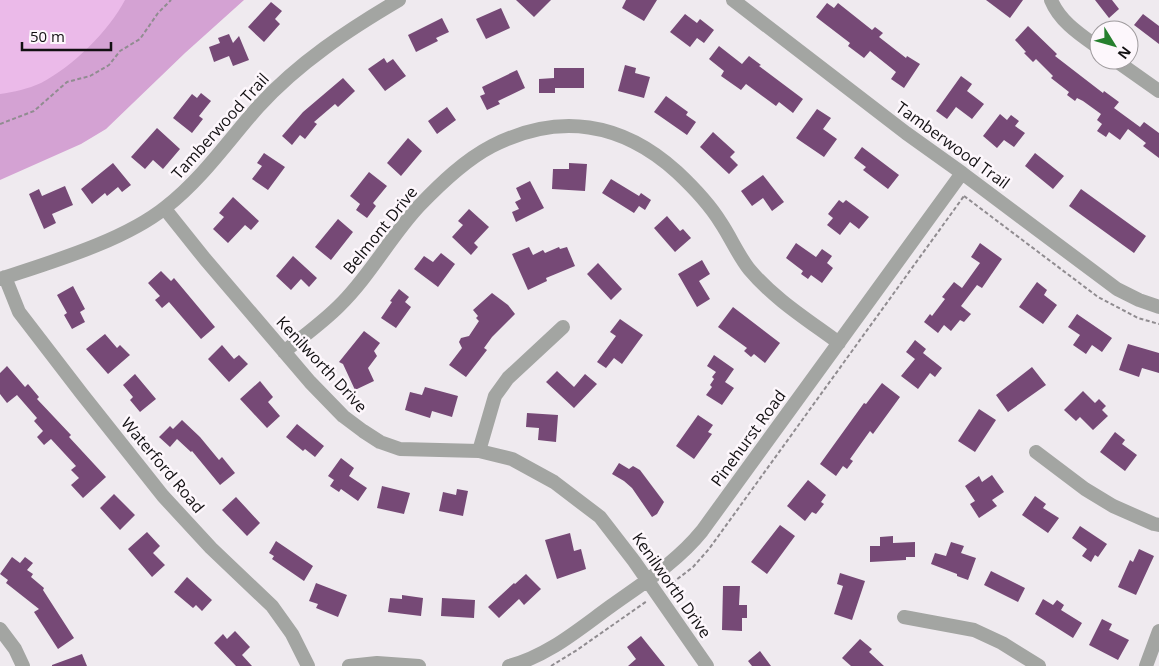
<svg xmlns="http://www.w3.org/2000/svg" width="1159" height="666" font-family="'Open Sans',sans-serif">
  <rect width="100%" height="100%" fill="#efeaef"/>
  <!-- green -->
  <path fill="#ebbae9" d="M0 0H235L0 172Z"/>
  <!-- forest -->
  <path fill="#d4a2d3" d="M125 0H244L185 53 106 129 81 144 0 180V94C14 92 28 89 41 83 72 67 109 31 125 0Z"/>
  <!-- building -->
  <path fill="#764976" d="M516 0H551L534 17Z
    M626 0H657L644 21 622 8Z
    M986 0H1023L1010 18Z
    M1095 0H1112L1119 9 1109 18Z
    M271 2 282 11 275 19 280 24 264 42 248 27Z
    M827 3 834 8 838 3 872 30 875 27 883 33 879 37 906 58 907 56 920 64 904 88 891 79 896 72 870 51 864 58 848 46 850 43 816 17Z
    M501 8 510 28 486 39 476 19Z
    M685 14 697 23 700 19 714 30 704 43 697 38 690 47 670 32Z
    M1143 14 1159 26V44L1134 25Z
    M442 18 449 32 436 38 438 41 416 52 408 35Z
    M1028 26 1057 54 1055 56 1103 93 1104 91 1119 102 1114 108 1140 127 1144 122 1159 133V158L1143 146 1146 143 1128 129 1120 140 1109 132 1106 137 1097 131 1102 124 1097 120 1101 114 1083 101 1077 98 1075 101 1067 95 1069 92 1051 78 1053 76 1036 59 1033 62 1024 53 1026 52 1015 40Z
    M229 34 233 43 239 36 249 60 233 66 229 56 214 62 209 47 220 43 218 38Z
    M719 46 742 64 749 56 761 65 759 66 803 99 793 113 779 102 776 106 746 84 741 90 721 76 724 71 709 59Z
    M384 58 387 63 393 59 406 76 385 91 368 69Z
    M625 65 636 68 635 73 650 77 644 98 618 91Z
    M554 68H584V88H555V93H539V79L554 78Z
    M517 70 525 88 498 101 500 104 487 110 480 96 485 94 482 87Z
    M961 76 972 84 967 91 984 104 972 119 956 107 947 119 936 111Z
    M343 78 355 91 338 107 335 104 314 122 317 124 305 139 300 135 292 145 282 136 303 112Z
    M201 93 211 101 199 116 203 119 192 133 173 118 192 94 197 98Z
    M666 96 688 112 686 115 696 122 687 135 654 112Z
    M447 107 456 120 437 134 428 121Z
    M817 109 831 118 823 129 837 139 824 157 796 138Z
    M1000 114 1007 120 1011 115 1019 121 1015 126 1025 133 1014 147 1004 140 997 148 983 136Z
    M157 128 180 149 163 169 153 160 145 169 131 157Z
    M713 132 735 152 730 157 738 165 729 174 700 147Z
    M408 138 422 151 401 176 387 163Z
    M862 147 899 175 888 189 863 170 866 167 854 158Z
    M264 153 285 167 268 190 252 179 262 166 257 163Z
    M1035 153 1064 176 1053 189 1025 166Z
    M113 163 131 185 122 192 118 187 107 196 105 193 92 204 81 189Z
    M569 163 587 164 585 191 552 189 553 169H569Z
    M369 172 387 186 373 203 376 206 367 218 356 210 360 204 350 196Z
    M763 175 784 202 772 211 763 198 752 206 741 191Z
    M611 179 639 196 641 193 651 200 645 210 639 206 634 213 602 193Z
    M530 181 544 208 516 222 512 212 519 209 515 202 521 199 516 188Z
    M65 186 73 205 52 214 56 223 44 229 29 194 39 189 42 196Z
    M1081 189 1146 236 1134 253 1069 206Z
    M233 197 259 221 251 230 245 225 228 243 213 229 224 217 219 213Z
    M839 200 843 203 846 200 869 217 859 229 850 222 840 235 827 225 833 218 828 214Z
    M469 209 489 227 474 243 478 247 471 255 452 237 463 225 458 221Z
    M667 216 680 231 683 229 691 238 675 252 654 228Z
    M338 219 353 232 331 260 315 247Z
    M796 243 816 257 822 249 832 256 827 263 833 268 822 283 811 275 808 279 801 274 803 271 786 258Z
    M980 243 1002 259 982 288 977 285 961 306 971 314 964 322 960 320 951 331 944 325 938 333 924 322 930 314 932 316 945 299 942 297 954 282 962 288 980 263 971 257Z
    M529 247 533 255 543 250 545 253 559 247 560 249 567 247 575 266 546 278 547 281 528 290 512 254Z
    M441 253 455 264 438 287 414 269 424 256 433 262Z
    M293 256 317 278 309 287 301 279 291 290 276 276Z
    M702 260 710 274 699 281 710 299 697 307 678 274Z
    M598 263 622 289 611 300 587 274Z
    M161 271 171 281 174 278 215 327 201 339 169 302 162 308 155 300 160 296 148 283Z
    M1037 282 1047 290 1044 295 1057 305 1043 324 1019 307Z
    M73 286 85 309 80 312 85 322 72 329 64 315 67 313 57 295Z
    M399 289 409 297 405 302 411 307 396 328 381 318 392 302 390 301Z
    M492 293 508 305 515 314 492 337 484 348 487 350 466 377 449 365 462 348 459 342 461 338 469 336 479 321 476 318 478 316 473 310Z
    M733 307 780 343 765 363 754 354 751 357 744 351 747 348 718 327Z
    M1077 314 1112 338 1102 352 1092 345 1086 354 1073 345 1080 335 1068 327Z
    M620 319 643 335 622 364 614 358 606 368 597 362 616 336 610 332Z
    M364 331 380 343 374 351 377 356 368 368 374 381 355 390 343 364 339 362Z
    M105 334 117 348 120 345 130 355 108 374 86 349Z
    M915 340 926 349 923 353 942 368 935 377 930 373 918 389 901 376 915 359 906 352Z
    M1128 344 1159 353V373L1142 368 1139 377 1119 370Z
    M222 345 234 359 239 355 248 364 229 382 208 359Z
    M714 355 734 369 725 382 734 388 722 405 706 395 712 387 710 385 714 379 712 377 716 372 707 366Z
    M7 366 25 387 28 384 39 397 37 399 71 435 69 437 106 477 83 498 71 485 79 478 71 470 76 466 51 439 44 445 37 437 43 431 34 421 37 418 17 395 7 403 0 394V373Z
    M1032 367 1046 385 1008 412 996 395Z
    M557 371 574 387 585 374 597 384 574 408 546 382Z
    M135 374 156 399 140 412 130 400 133 397 123 385Z
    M260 381 273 397 268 402 280 416 267 428 240 399Z
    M882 383 900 397 873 434 870 431 850 459 853 461 847 469 843 466 836 476 820 464 864 403 866 404Z
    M425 387 458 396 452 417 432 411 430 418 405 410 410 392 422 395Z
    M1083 391 1095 403 1099 399 1106 406 1102 410 1108 416 1093 430 1080 417 1076 421 1064 410Z
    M979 409 996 420 975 452 958 441Z
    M527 413 558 415 556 442 538 440 539 428 526 427Z
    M698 415 713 425 708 432 712 434 694 459 676 446Z
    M182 420 200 437 219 460 222 457 235 473 220 485 192 451 191 452 177 439 170 447 159 437 170 426 173 429Z
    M297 424 324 446 315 457 305 449 303 451 286 437Z
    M1115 432 1125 440 1122 444 1137 455 1125 471 1100 452Z
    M341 458 354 468 349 476 367 488 358 501 341 489 339 492 330 486 334 480 328 476Z
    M619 463 629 469 633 466 640 470 664 502 657 514 652 517 632 488 624 481 612 474Z
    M992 475 1004 492 992 500 997 506 979 518 970 504 975 501 965 486 979 476 982 482Z
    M808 480 826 495 821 502 824 504 816 514 812 512 805 521 787 506Z
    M382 486 410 493 404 514 377 508Z
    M457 489 468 491 463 516 439 511 443 492 456 495Z
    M114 494 135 515 120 530 100 508Z
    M1035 496 1046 504 1043 508 1059 518 1048 533 1022 515Z
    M236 497 260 523 247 536 222 510Z
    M780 525 795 536 767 574 751 562Z
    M1080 526 1107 544 1098 557 1095 555 1091 562 1082 556 1087 549 1072 538Z
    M147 532 160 546 153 553 165 565 152 577 128 549Z
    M570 533 574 551 581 549 586 569 557 579 545 540Z
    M893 536V543L915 542V557H906V560L870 562V546H880V537Z
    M276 541 313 566 304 581 272 559 274 556 269 553Z
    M951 542 964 546 961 553 976 558 968 580 957 576V574L931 564 935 553 946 556Z
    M1139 549 1154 556 1136 595 1118 587 1130 560 1133 562Z
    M12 557 20 563 25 557 33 563 27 570 33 574 31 577 44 588 43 590 74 638 58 649 34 612 39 609 6 583 8 580 0 574Z
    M991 571 1025 588 1018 602 984 585Z
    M840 573 865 581 852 620 834 614 843 586 837 584Z
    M526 574 541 589 524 605 519 599 499 618 488 607 514 583 515 584Z
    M187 577 212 600 202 611 196 605 193 608 174 592Z
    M316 583 347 595 338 617 316 608 318 604 309 601Z
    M723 586H740L739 605H747V618H742V631L722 630Z
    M402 595 423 598 421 616 388 612 390 598 402 599Z
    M442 598 475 600 474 618 441 616Z
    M1043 599 1053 605 1057 600 1064 605 1061 610 1082 623 1073 638 1035 614Z
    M1102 619 1112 624 1109 630 1129 640 1118 660 1089 645Z
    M235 631 250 647 242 655 252 666H236L214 643 223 634 227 639Z
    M641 636 665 666H628L636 659 627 647Z
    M860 639 872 649 869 652 884 666H851L842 658Z
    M760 651 771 666H752L748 661Z
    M82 654 87 666H52V665Z"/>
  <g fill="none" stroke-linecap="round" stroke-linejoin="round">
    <!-- path -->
    <path stroke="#908c90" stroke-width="2" stroke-dasharray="4 2.5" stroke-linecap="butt" d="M0 124 34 111 67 82 90 76 109 65 120 51 140 39 158 13 171 0
      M964 196 1098 297 1138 318 1159 324
      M667 587 693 567 709 549 964 196
      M551 666 577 650 647 601"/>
    <!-- minor -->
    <path stroke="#a3a5a2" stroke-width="14" d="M733 0 906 133 962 173 1117 289 1139 300 1159 307
      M1051 0C1060 22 1081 35 1099 48
      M1115 60 1159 91
      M165 209 205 259 310 382 343 416 363 431 380 442 400 449 479 451 512 459 554 482 600 517 634 561 707 666
      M5 277 19 312 82 394 163 496 211 548 272 606 292 634 308 666
      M0 279C51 262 124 241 166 207 202 179 228 141 258 107 298 63 348 30 399 0
      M284 352C302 337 322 323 339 306 370 276 390 237 419 206 441 183 465 160 492 146 559 112 622 122 677 172 693 187 710 205 721 223 731 238 738 255 749 269 774 299 808 320 839 343
      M479 451 495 396 508 378 563 327
      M1036 452 1085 489 1113 506 1154 524 1159 525
      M904 617 974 630 1002 643 1039 666
      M0 629 15 649 23 666
      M349 666 377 663 419 666
      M509 666C548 656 579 629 611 606 643 583 677 562 702 531L962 173
      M1146 666 1159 631"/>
  </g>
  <g text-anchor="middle" stroke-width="5" stroke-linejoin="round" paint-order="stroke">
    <!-- street labels -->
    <g font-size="16" fill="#121012" stroke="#fdf7fc">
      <text transform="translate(220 126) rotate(-48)" y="6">Tamberwood Trail</text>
      <text transform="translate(953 145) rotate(36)" y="6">Tamberwood Trail</text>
      <text transform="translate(380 230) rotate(-51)" y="6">Belmont Drive</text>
      <text transform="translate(322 364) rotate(47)" y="6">Kenilworth Drive</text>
      <text transform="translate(748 438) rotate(-54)" y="6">Pinehurst Road</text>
      <text transform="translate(163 465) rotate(50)" y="6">Waterford Road</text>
      <text transform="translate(672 585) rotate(55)" y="6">Kenilworth Drive</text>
    </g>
  </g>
  <!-- north arrow -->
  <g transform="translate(1114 45) rotate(127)"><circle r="24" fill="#fdf7fc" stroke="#9f9b9e"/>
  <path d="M0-4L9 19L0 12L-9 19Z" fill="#267f2e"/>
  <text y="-8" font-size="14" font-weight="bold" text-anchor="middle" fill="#121012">N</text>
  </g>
  <!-- scale -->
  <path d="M22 42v8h89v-8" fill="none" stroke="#121012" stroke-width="2.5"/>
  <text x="30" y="42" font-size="15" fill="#121012" stroke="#fdf7fc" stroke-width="4" paint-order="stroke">50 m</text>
</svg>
